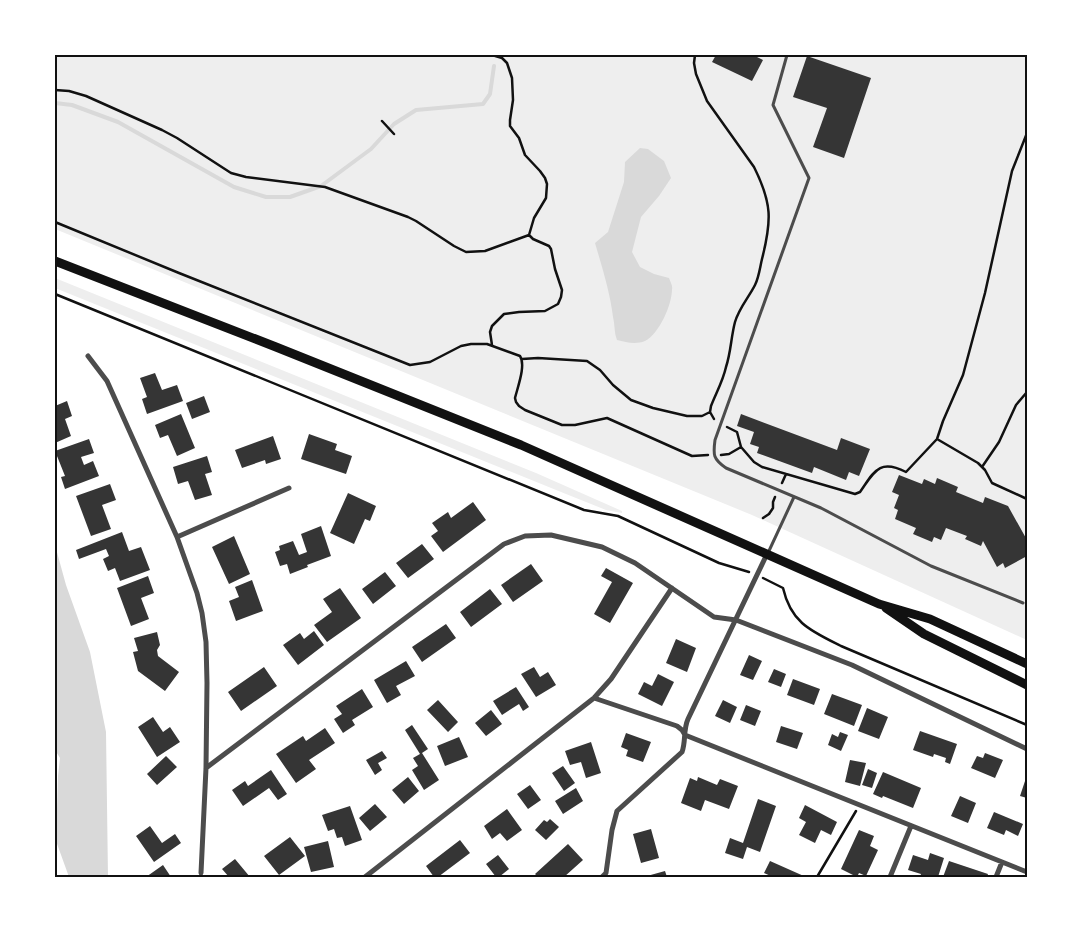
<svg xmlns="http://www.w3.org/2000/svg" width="1082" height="932" font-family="'PT Sans',sans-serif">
  <rect width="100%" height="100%" fill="#fff"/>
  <!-- green -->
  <path fill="#eee" d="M55 55H1027V640L752 515 55 229Z
    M55 278 536 473 622 511V513L606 510 566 494 55 288Z"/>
  <!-- water -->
  <path fill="#d9d9d9" d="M640 148 648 149 664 161 671 178 659 196 641 217 632 252 640 267 654 274 669 278C670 281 673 286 672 289 672 305 659 334 645 341 635 345 626 342 617 340 614 332 615 325 613 317 610 292 602 267 595 243L608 232 624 182 625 162Z
    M55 545 66 585 90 652 106 732 108 877H69L56 841 58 776 60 758 55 750Z"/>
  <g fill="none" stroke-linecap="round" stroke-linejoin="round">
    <!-- stream -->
    <path stroke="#d9d9d9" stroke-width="4" d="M55 103 72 105 118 122 234 187 266 197H290L321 186 371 149 394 124 416 110 483 104 490 94 494 66"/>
  </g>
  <!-- building -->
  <path fill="#353535" d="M716 55H758L757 57 763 60 752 81 712 62Z
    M807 56 871 78 844 158 813 147 827 108 793 97Z
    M155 373 162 390 177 385 183 401 147 414 142 399 147 397 140 378Z
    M204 396 210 412 192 419 186 403Z
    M67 401 72 416 65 419 71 436 55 443V406Z
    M181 414 195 448 177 456 168 435 160 438 155 425Z
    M741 414 837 450 841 438 870 449 859 476 849 472 846 480 814 467 812 473 757 453 759 447 750 444 754 432 737 426Z
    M309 434 337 444 335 450 352 456 346 474 301 459Z
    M273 436 281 459 266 464 265 460 242 468 235 450Z
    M89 439 94 453 81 457 84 465 93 461 99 476 65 489 61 477 65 476 55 451Z
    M207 456 212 472 205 474 212 495 195 500 188 481 178 484 173 467Z
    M899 475 922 484 924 479 935 484 937 478 958 487 956 492 983 503 985 497 1008 506 1027 540V556L1005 568 1003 563 997 567 983 541 981 546 965 539 967 536 946 528 941 540 934 537 932 542 913 534 916 528 895 519 898 510 894 508 899 495 892 492Z
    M110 484 116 500 102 505 111 529 91 536 76 496Z
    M348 493 376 506 370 521 365 519 354 544 330 533Z
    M473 502 486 520 443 552 431 536 438 531 432 523 448 512 451 518Z
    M321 526 331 556 307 565 308 567 290 574 287 564 280 566 275 552 280 550 279 546 293 541 299 555 307 552 301 534Z
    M122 532 129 551 141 547 150 570 120 581 115 568 108 571 103 559 109 556 106 549 79 559 76 550Z
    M234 536 250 574 229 584 212 547Z
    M422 544 434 559 408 578 396 563Z
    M531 564 543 581 513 602 501 585Z
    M606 568 633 583 610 623 594 614 612 582 601 576Z
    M385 572 396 586 373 604 362 589Z
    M148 576 154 593 141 598 149 619 131 626 117 588Z
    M252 580 263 611 236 621 229 601 239 597 235 587Z
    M340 588 361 618 327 642 314 625 332 612 323 599Z
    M490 589 502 604 471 627 460 612Z
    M446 624 456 638 422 662 412 647Z
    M314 631 324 645 298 665 283 645 300 633 304 639Z
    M157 632 160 645 157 650 158 656 179 672 165 691 138 671 133 652 138 651 134 638Z
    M676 639 696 648 687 672 666 663Z
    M749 655 762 661 753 680 740 675Z
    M406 661 415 676 396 686 401 695 387 703 374 680Z
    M264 667 277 686 241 711 228 692Z
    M534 667 540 677 548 672 556 685 536 697 521 674Z
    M774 669 786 674 781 687 768 682Z
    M658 674 674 682 662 706 638 694 644 682 652 686Z
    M793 679 820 689 814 705 787 695Z
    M516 687 529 707 523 711 519 704 502 715 493 701Z
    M362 689 373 707 352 720 355 725 343 733 334 719 342 714 336 706Z
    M832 694 862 705 854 726 824 714Z
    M438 700 458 722 448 732 427 710Z
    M723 700 737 707 730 723 715 716Z
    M746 705 761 711 755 726 740 720Z
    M867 708 888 717 879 739 858 731Z
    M491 710 502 724 486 736 475 723Z
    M153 717 163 732 170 727 180 742 157 757 138 727Z
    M412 725 428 749 422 753 439 780 424 790 412 770 418 766 413 758 420 754 405 730Z
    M781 726 803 733 797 749 776 742Z
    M325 728 335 743 309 760 316 769 296 783 276 754 303 736 306 741Z
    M920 731 957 744 950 764 945 762 946 758 934 754 933 757 913 750Z
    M840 732 848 735 841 751 828 745 832 734 838 737Z
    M626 733 651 742 643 762 626 756 628 750 621 747Z
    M459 737 468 757 445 766 437 746Z
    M591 742 601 773 586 778 581 762 570 765 565 751Z
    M382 751 387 758 378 763 382 770 375 775 366 760Z
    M985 753 1003 760 995 778 971 768 977 756 983 758Z
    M166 756 177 767 157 785 147 774Z
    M850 760 866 763 860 786 845 782Z
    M563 766 575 783 564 791 552 773Z
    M868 769 877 773 872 788 862 785Z
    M271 770 287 794 278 800 269 788 243 806 232 790 245 781 248 786Z
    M883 772 921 788 913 808 883 796 882 798 873 794Z
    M1027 775V798L1020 796Z
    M408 777 419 791 404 804 392 790Z
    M698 777 717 785 720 779 738 786 729 809 705 800 701 811 681 803 690 778 697 781Z
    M530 785 541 800 528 809 517 794Z
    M576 788 583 801 563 814 555 801Z
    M960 796 976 803 968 823 951 816Z
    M758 799 776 806 760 852 747 847 743 859 725 853 730 838 743 843Z
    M375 804 387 817 370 831 359 818Z
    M805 805 837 822 831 835 821 830 815 843 799 835 806 822 799 818Z
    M350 806 362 840 345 846 342 837 337 838 334 829 328 831 322 815Z
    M507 809 522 830 507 841 500 833 492 839 484 826Z
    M994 812 1023 824 1018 836 1006 830 1004 835 987 828Z
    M550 819 559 827 546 840 535 830 544 820 547 822Z
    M150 826 162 843 175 834 181 843 154 862 136 836Z
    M651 829 659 858 641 863 633 834Z
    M859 830 874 836 870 846 878 850 866 876 859 873 857 877 841 869Z
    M290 837 305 856 279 875 264 856Z
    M460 840 470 853 438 877H434L426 866Z
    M328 841 334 867 311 872 304 847Z
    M568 844 583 860 564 877H538L535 874Z
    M930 853 944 858 938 877H920L921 874 908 870 913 855 928 860Z
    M498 855 509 869 499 877H496L486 864Z
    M235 859 250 877H229L222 869Z
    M770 861 806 877H773L764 873Z
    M949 861 988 874 987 877H943Z
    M163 865 171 877H146Z
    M665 871 667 877H648L647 876Z"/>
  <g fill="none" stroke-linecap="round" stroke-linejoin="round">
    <!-- path -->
    <path stroke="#111" stroke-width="2.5" d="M492 55 502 58 507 63 512 78 513 100 510 120V126L519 138 525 155 540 171 545 178 547 184 546 198 534 218 529 235
      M695 55 694 63 696 74 707 101 754 167C772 203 772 220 762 259 760 267 759 277 755 285 749 297 739 308 735 322 731 337 731 352 726 367 723 381 716 393 711 406L710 412 714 419
      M55 90 69 91 86 96 162 130 177 138 231 173 246 177 325 187 408 217 416 221 454 246 466 252 485 251 529 235 533 239 549 246 551 249 555 269 562 290 561 297 558 304 545 311 519 312 504 314 492 326 490 332 492 345
      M382 121 394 134
      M55 222 179 273 410 365 430 362 461 346 471 344H487L520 356C526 365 518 386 515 398L516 402 519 406 525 410 562 425H575L607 418 692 456 708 455
      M55 294 584 510 618 516 719 563 749 572
      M522 359 538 358 587 361 600 370 613 385 631 400 653 408 687 416H702L710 412
      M727 427 737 432 741 447
      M937 439 978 463 985 470 992 483 1027 499
      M721 455 729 454 741 447 754 462 762 467 855 494 860 492C874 472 879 458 906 472L937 439 943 421 963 375 985 293 1012 171 1027 133
      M982 467 999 442 1016 405 1027 392
      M782 483 786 474
      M763 518 769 514 773 508V502L775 497
      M763 578 783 588C791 623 811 631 841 646L1027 725
      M817 877 856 811"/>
    <!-- service -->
    <path stroke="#4c4c4c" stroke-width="3" d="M787 55 773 105 809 178 715 440C713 455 713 459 726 468L821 508 931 566 1023 603
      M768 553 794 497"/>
    <!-- minor -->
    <path stroke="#4c4c4c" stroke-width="5" d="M88 356 107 381 177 537 197 593 202 613 206 642 207 683 206 768 201 873
      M177 537 289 488
      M594 698 677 726 682 730 685 735 1027 872
      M206 768 504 544 525 536 551 535 602 547 635 563 714 617 736 620 852 665 1027 749
      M365 877 594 698 611 679 672 588
      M602 877 606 873 612 830 617 811 682 752C686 742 683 730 688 719L767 554
      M890 877 911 826
      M996 877 1002 862"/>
    <!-- primary -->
    <path stroke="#111" stroke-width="9" d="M55 261 276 347 521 445 879 604 930 619 1027 664
      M886 608 924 634 1027 685"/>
  </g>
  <!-- border -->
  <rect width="1082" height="932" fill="none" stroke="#ffffff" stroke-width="112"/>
  <rect x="56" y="56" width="970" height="820" fill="none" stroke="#111" stroke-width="2"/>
</svg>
